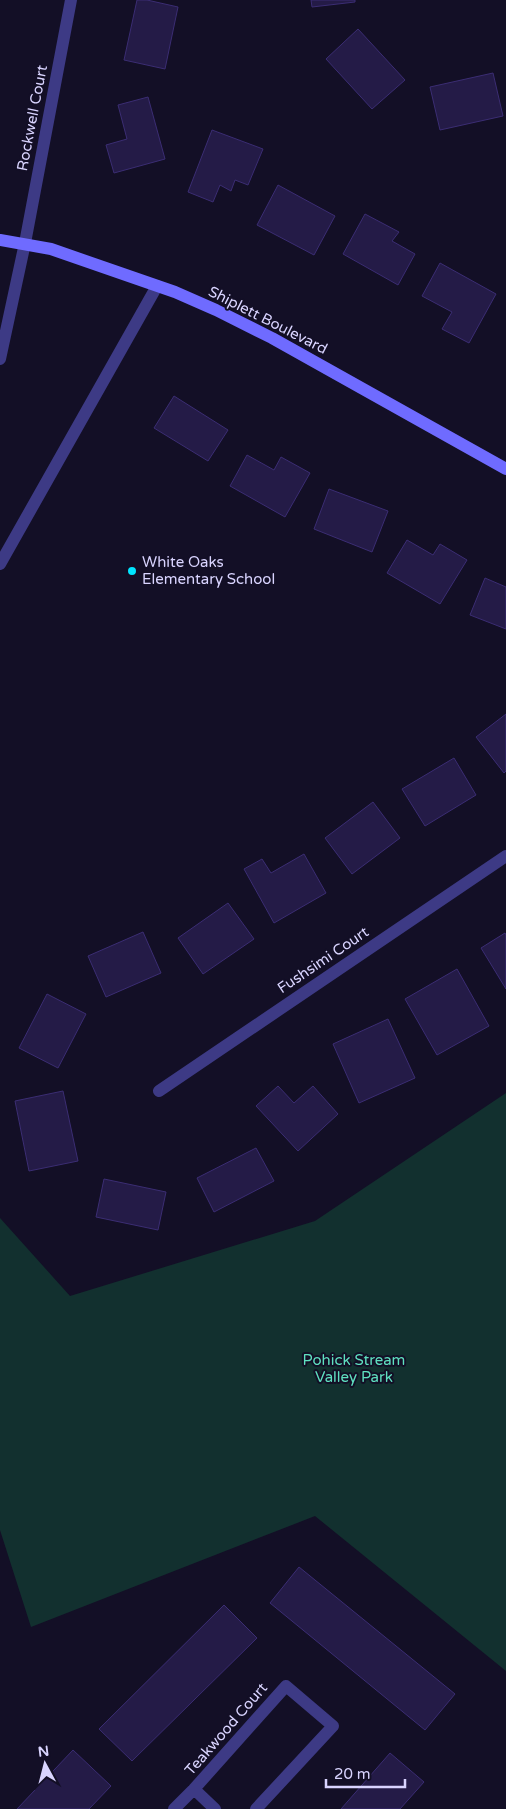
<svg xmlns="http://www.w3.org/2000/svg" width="506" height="1809" font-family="'Varela Round',sans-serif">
  <rect width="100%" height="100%" fill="#130f26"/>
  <!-- green -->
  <path fill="#12302f" d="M506 1093V1671L315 1516 31 1627 0 1530V1218L70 1296 315 1221Z"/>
  <!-- building -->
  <path fill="#241b47" stroke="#3b2d73" d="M137 0H147L178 7 165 69 124 60Z
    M311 0H355V2L312 7Z
    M358 29 405 80 372 109 326 59Z
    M493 73 503 116 440 130 430 87Z
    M148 97 165 159 114 173 106 145 127 139 118 105Z
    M212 130 263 149 248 185 235 180 231 191 220 185 213 202 188 192Z
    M278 185 335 216 314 255 257 225Z
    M365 214 399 232 392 241 415 254 398 285 343 254Z
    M440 263 496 294 469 343 442 329 452 312 422 296Z
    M174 396 228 430 208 461 154 428Z
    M247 455 274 470 281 457 310 473 285 517 230 486Z
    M329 489 388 511 372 552 314 529Z
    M407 540 433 555 440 544 467 560 440 604 387 573Z
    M485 578 506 587V629L470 615Z
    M506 714V771L504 773 476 737Z
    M454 758 476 795 425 826 402 789Z
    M373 802 400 838 352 874 325 838Z
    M304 854 326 893 274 923 244 869 262 859 271 873Z
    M228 903 254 939 203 974 178 938Z
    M143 932 161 973 106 997 88 956Z
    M505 933 506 935V989L481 948Z
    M457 969 489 1026 437 1055 405 999Z
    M47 994 86 1014 58 1068 19 1048Z
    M388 1019 415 1078 359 1103 333 1044Z
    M278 1086 294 1103 313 1086 338 1114 298 1151 256 1106Z
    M63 1091 78 1161 29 1171 15 1101Z
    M256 1148 274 1181 214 1212 197 1178Z
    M104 1179 166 1192 158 1230 96 1217Z
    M299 1567 455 1694 425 1730 270 1603Z
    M224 1605 257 1638 132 1761 99 1729Z
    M73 1750 111 1786 89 1809H17Z
    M390 1753 424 1782 400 1809H341Z"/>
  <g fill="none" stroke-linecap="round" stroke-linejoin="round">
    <!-- lane -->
    <path stroke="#3d3a85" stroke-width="12" d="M0 359 25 243
      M0 564 157 286"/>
    <!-- street -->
    <path stroke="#3d3a85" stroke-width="12" d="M25 243 71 0
      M159 1091 506 856
      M194 1789 215 1809
      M174 1809 194 1789 286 1686 333 1726 256 1809"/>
    <!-- secondary -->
    <path stroke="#6f6bff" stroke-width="12" d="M0 240 51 249 175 292 216 310 272 338 506 469"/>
  </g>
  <!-- markers -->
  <circle fill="#00e5ff" stroke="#130f26" stroke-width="2" cx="132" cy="571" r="5"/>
  <g text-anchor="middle" stroke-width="4" stroke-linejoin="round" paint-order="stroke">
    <!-- street labels -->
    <g font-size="15" fill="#d9d4ff" stroke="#130f26">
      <text transform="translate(32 118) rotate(-79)" y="5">Rockwell Court</text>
      <text transform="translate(268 320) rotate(27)" y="5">Shiplett Boulevard</text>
      <text transform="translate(323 960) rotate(-34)" y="5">Fushsimi Court</text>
      <text transform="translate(226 1729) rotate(-49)" y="5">Teakwood Court</text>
    </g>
    <!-- poi labels -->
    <g font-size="15" fill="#d9d4ff" stroke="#130f26" text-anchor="start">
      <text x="142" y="567">White Oaks<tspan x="142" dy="17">Elementary School</tspan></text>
    </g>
    <!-- park labels -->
    <g font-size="15" fill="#5fe0c0" stroke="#130f26">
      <text x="354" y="1365">Pohick Stream<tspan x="354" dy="17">Valley Park</tspan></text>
    </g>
  </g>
  <!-- north arrow -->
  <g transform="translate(45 1764) rotate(353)" stroke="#130f26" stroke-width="4" paint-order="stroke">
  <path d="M0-4L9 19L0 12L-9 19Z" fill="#d9d4ff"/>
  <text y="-8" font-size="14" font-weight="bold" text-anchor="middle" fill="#d9d4ff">N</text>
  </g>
  <!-- scale -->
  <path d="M326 1779v8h79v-8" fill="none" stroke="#d9d4ff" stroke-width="2.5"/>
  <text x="334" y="1779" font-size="15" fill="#d9d4ff" stroke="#130f26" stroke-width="4" paint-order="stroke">20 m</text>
</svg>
